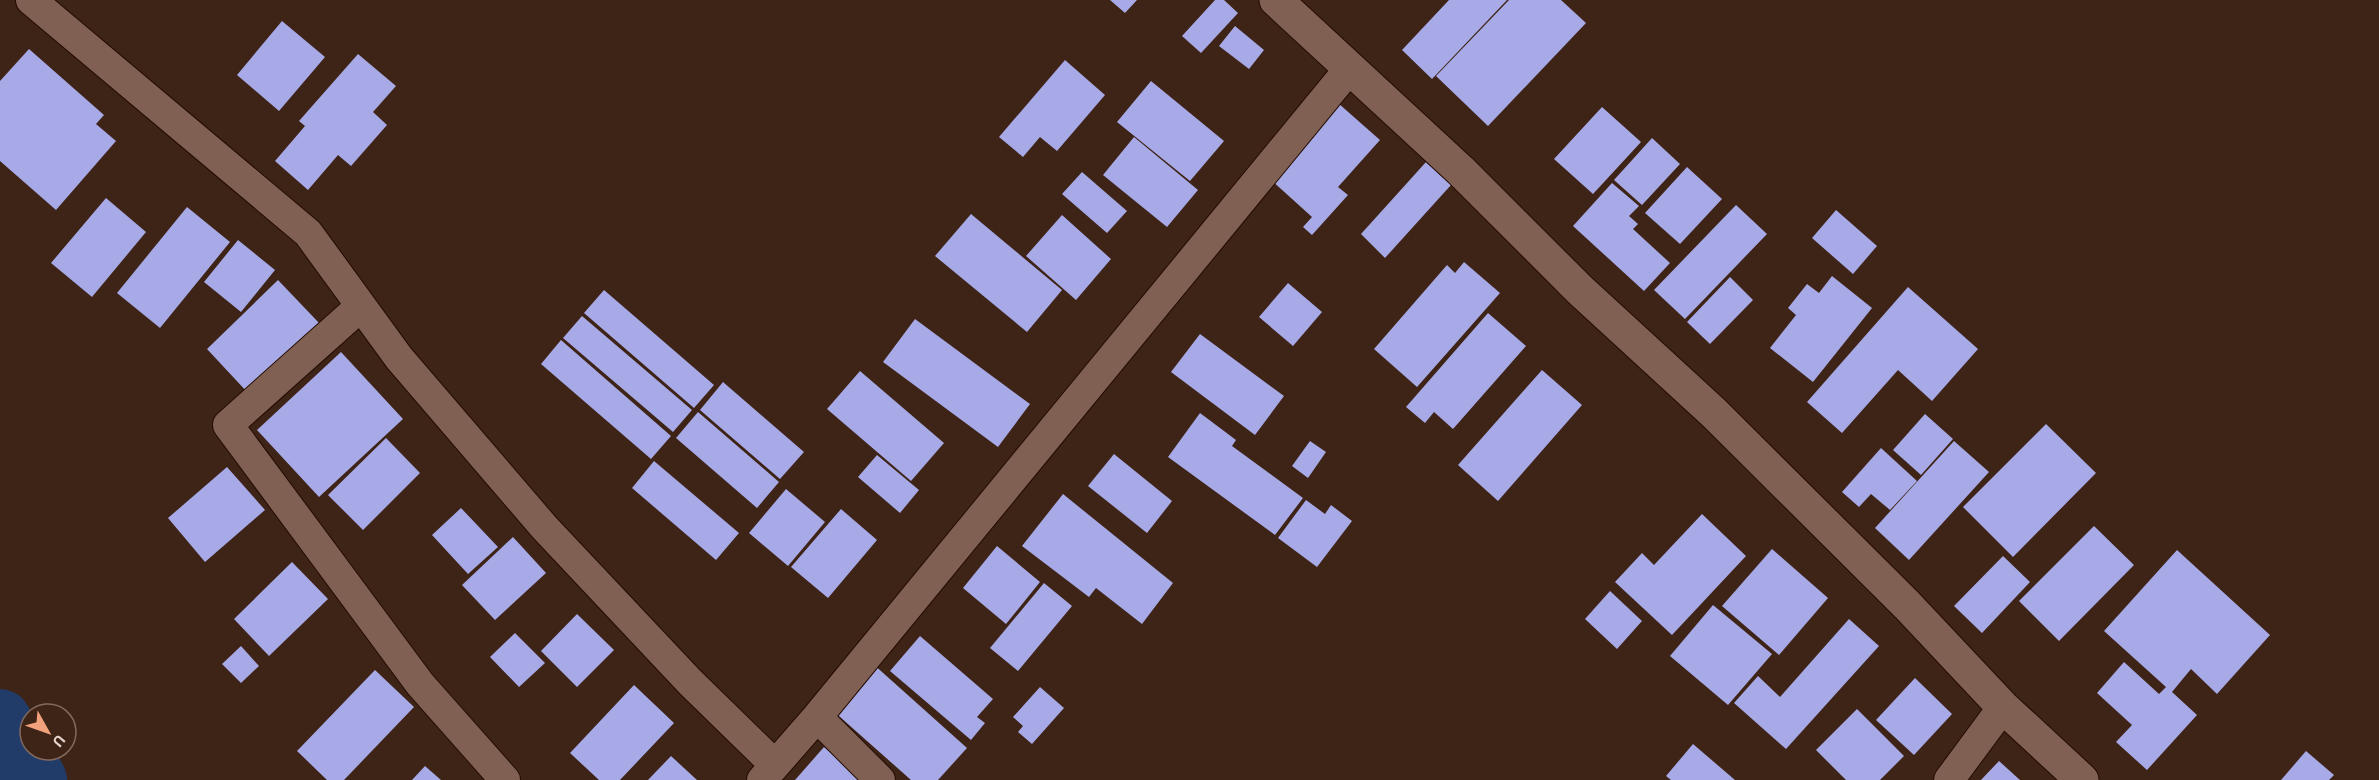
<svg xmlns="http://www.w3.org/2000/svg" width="2379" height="780" font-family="'Alegreya Sans',sans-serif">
  <rect width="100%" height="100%" fill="#3e2317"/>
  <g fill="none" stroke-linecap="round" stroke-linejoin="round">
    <!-- river -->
    <path stroke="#223c6a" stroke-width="62" d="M0 720 36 780"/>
  </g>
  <!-- building -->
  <path fill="#a8aae7" d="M1110 0H1137L1125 13Z
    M1215 0H1224L1238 13 1201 53 1182 36Z
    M1449 0H1507L1432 79 1402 50Z
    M1509 0H1561L1586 23 1488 126 1436 76Z
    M282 21 325 57 279 111 237 75Z
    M1235 26 1264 50 1249 69 1219 46Z
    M29 49 104 115 96 124 116 141 56 210 0 161V81Z
    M358 54 396 86 373 112 387 125 351 166 338 155 308 190 275 161 305 126 299 121Z
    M1065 60 1105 95 1057 151 1040 137 1023 157 999 137Z
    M1151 81 1224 141 1190 181 1117 122Z
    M1338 103 1380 140 1338 187 1348 195 1312 235 1303 227 1312 217 1270 179Z
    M1602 107 1641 142 1593 194 1554 159Z
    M1134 137 1198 190 1167 227 1103 175Z
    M1652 138 1680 164 1642 205 1614 180Z
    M1426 162 1451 185 1385 258 1361 234Z
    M1687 167 1722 199 1680 244 1645 213Z
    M1082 172 1127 211 1107 233 1062 194Z
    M1612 183 1639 206 1629 216 1638 224 1633 229 1670 263 1644 291 1573 226Z
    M106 198 146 232 92 297 51 263Z
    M1736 205 1767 234 1685 319 1654 290Z
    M187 207 230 242 160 328 117 293Z
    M1836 210 1877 246 1853 274 1812 238Z
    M971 214 1062 290 1027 332 935 256Z
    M1062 215 1111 259 1076 300 1026 256Z
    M238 240 275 270 241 312 204 282Z
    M1464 262 1500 293 1417 387 1374 349 1447 265 1455 273Z
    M1832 276 1872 308 1813 382 1770 348 1796 315 1788 308 1807 284 1819 293Z
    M1730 277 1753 300 1710 344 1687 322Z
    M278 280 320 324 248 393 207 349Z
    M1288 283 1322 312 1293 346 1259 317Z
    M1908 287 1978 349 1932 401 1898 370 1842 433 1807 402Z
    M604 290 714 385 694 408 584 313Z
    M1488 313 1526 346 1453 429 1434 412 1425 423 1406 407Z
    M582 316 692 410 673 432 563 338Z
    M915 319 1030 404 998 447 883 362Z
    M1200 334 1284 396 1255 435 1171 372Z
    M561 340 671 436 651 459 541 364Z
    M341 352 403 419 319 497 257 430Z
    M1542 370 1582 405 1498 501 1458 465Z
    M860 371 944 443 911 481 827 409Z
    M723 382 804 452 780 479 700 410Z
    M698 412 779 482 757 508 676 438Z
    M1200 413 1236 440 1232 446 1303 498 1275 535 1168 457Z
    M1925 414 1953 439 1921 475 1893 450Z
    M2046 424 2096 473 2013 557 1963 507Z
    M386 438 420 473 363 530 328 495Z
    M1310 441 1326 452 1308 478 1292 466Z
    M1954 441 1989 472 1909 560 1875 528Z
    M1881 448 1917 481 1890 510 1871 494 1859 507 1842 492Z
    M1114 454 1172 501 1147 533 1088 486Z
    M877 455 919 490 900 513 858 477Z
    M654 461 739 533 716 560 632 488Z
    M227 467 265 510 205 562 168 518Z
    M786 489 825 522 788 566 749 533Z
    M1063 494 1173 583 1142 624 1096 588 1089 597 1022 546Z
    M1306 500 1325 514 1331 505 1352 521 1317 567 1278 538Z
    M461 508 498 547 468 574 432 535Z
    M841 509 877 540 828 598 791 567Z
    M1702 514 1746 556 1672 635 1615 582 1642 553 1654 565Z
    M2094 526 2134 565 2059 641 2019 601Z
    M513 537 546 573 495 620 462 585Z
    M997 546 1040 582 1006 624 963 588Z
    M1772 549 1828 598 1779 655 1722 606Z
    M2177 550 2270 635 2217 694 2191 669 2172 692 2197 715 2147 770 2116 742 2132 725 2097 693 2124 662 2159 694 2166 687 2104 631Z
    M2003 556 2030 582 1982 633 1954 606Z
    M292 562 328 599 269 656 234 619Z
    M1044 583 1072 606 1018 671 990 648Z
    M1610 591 1642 621 1617 649 1585 619Z
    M1713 605 1772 654 1728 705 1670 656Z
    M577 614 614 650 577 687 541 651Z
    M1849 619 1879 646 1786 749 1734 703 1758 676 1780 697Z
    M515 633 545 663 519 687 490 657Z
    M920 636 993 699 977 717 985 723 971 740 890 671Z
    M241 646 259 666 241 683 222 664Z
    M872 663 967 748 938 780H911L831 709Z
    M375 670 414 707 344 780H327L297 751Z
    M1915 678 1952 714 1914 755 1876 720Z
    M634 685 674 723 620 780H599L570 753Z
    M1040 687 1064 708 1032 744 1018 732 1023 726 1013 717Z
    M1857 709 1904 756 1880 780H1846L1816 750Z
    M1693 744 1735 780H1671L1666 776Z
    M824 747 863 780H795Z
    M2306 751 2334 775 2329 780H2281Z
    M671 756 697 780H648Z
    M1999 761 2020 780H1981Z
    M425 766 441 780H412Z"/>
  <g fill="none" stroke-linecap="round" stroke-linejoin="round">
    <defs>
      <path id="minor" d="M31 0 308 233 399 358 544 527 690 682 775 765
        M361 306 228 425 420 684 505 780
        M817 717 880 780
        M762 780 817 717 1350 68
        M1949 780 2003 707"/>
      <path id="tertiary" d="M1276 0 1460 170 1580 290 1714 413 1907 605 2003 707 2082 780"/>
    </defs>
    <!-- minor casing -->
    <use href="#minor" stroke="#240c02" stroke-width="32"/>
    <!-- tertiary casing -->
    <use href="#tertiary" stroke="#240c02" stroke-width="35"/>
    <!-- minor -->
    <use href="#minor" stroke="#7f6052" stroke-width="30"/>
    <!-- tertiary -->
    <use href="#tertiary" stroke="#7f6052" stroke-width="33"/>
  </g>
  <!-- north arrow -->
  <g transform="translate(48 732) rotate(130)"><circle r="28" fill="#3e2317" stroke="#826a5f" stroke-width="1.5"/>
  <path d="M0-4.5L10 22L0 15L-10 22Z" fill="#f1a17c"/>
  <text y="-9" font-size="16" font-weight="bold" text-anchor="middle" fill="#e7d4cc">U</text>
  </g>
</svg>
